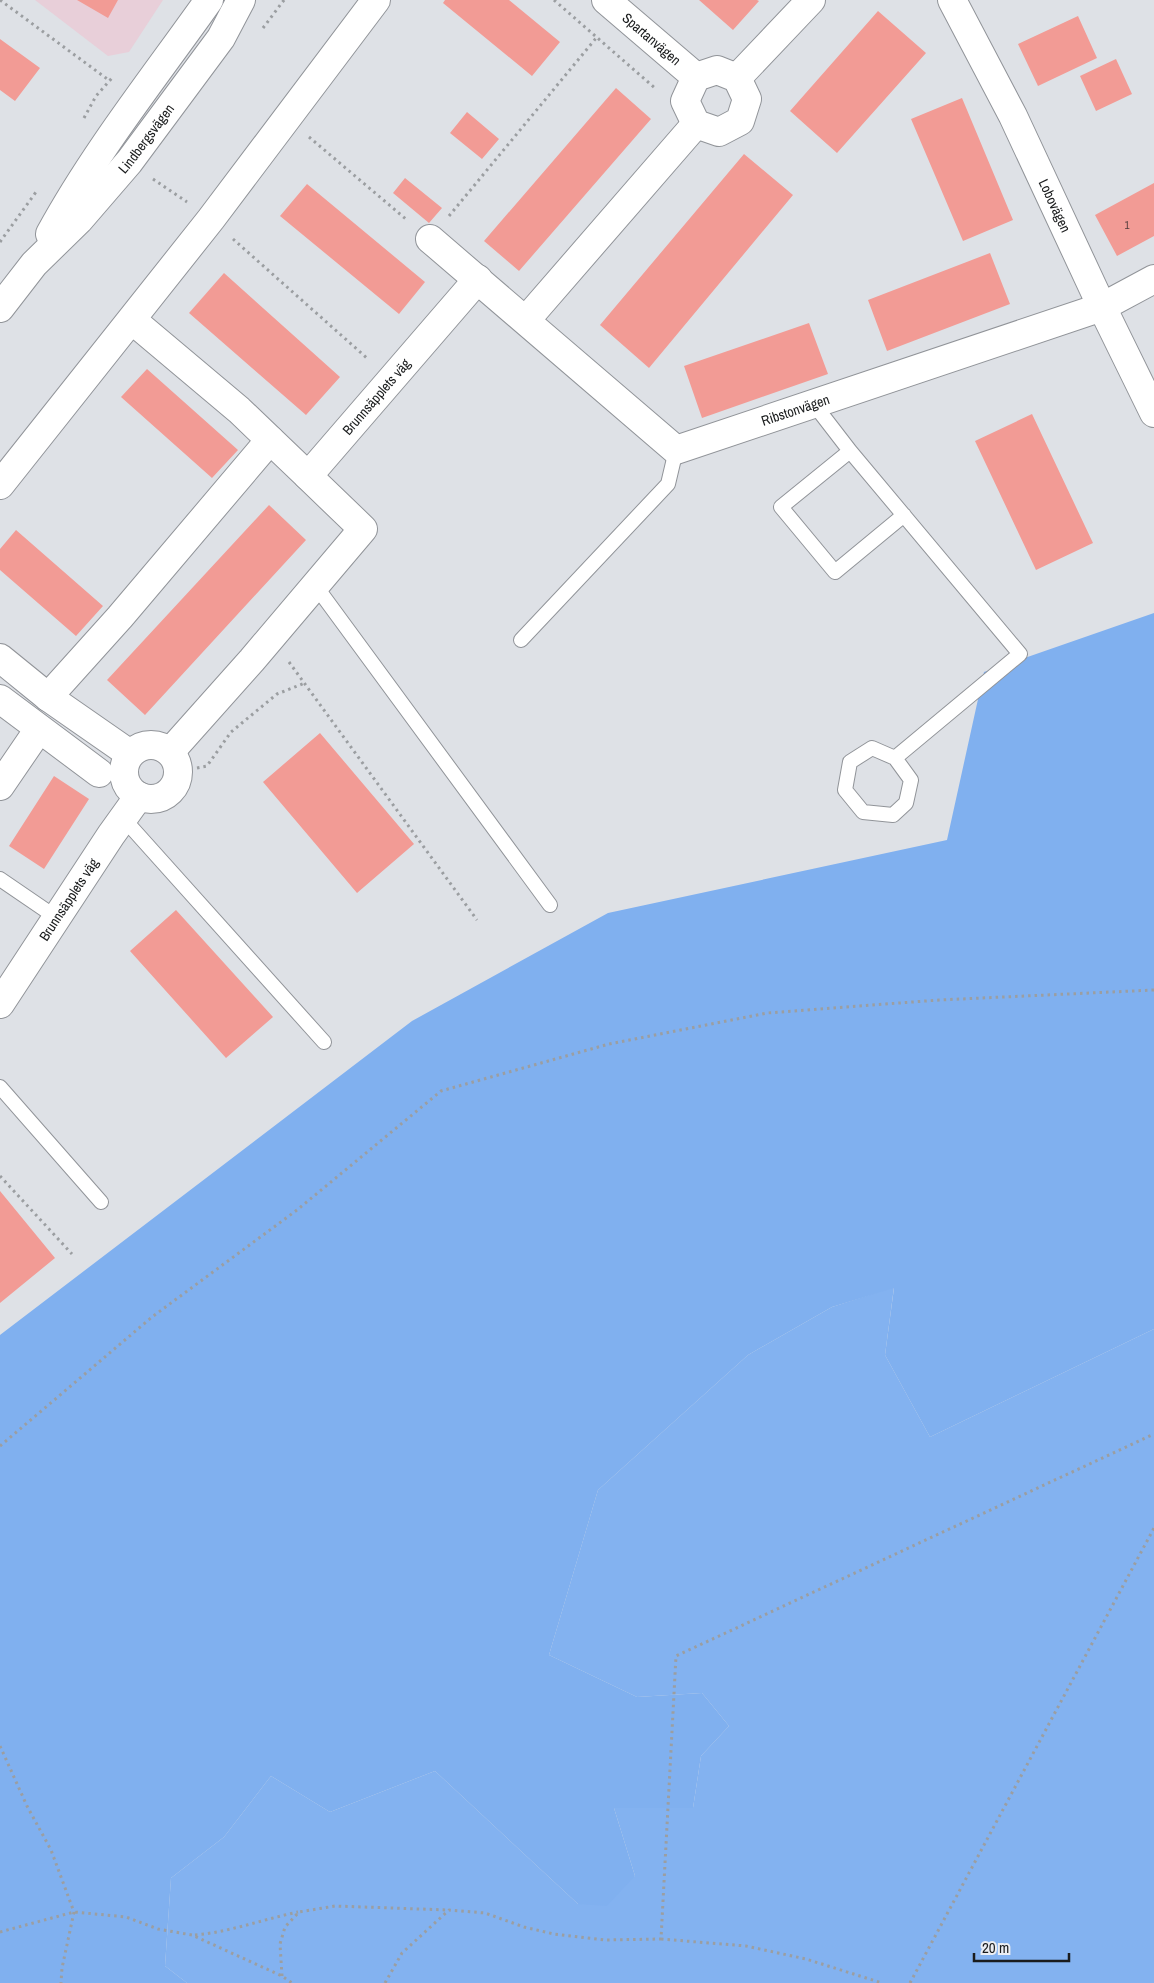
<svg xmlns="http://www.w3.org/2000/svg" width="1154" height="1983" font-family="'Archivo Narrow',sans-serif">
  <rect width="100%" height="100%" fill="#dee1e6"/>
  <!-- education -->
  <path fill="#e8cfd9" d="M35 0H163L129 52 108 56Z"/>
  <!-- green -->
  <path fill="#83b2f0" d="M894 1287 885 1355 930 1437 1154 1329V1983H187L165 1966 171 1878 224 1837 271 1776 330 1812 435 1771 578 1904 635 1876 614 1808H693L701 1756 729 1726 702 1693 637 1697 549 1655 598 1490 748 1355 832 1307Z"/>
  <!-- forest -->
  <path fill="#80b0ef" d="M1154 613V1329L930 1437 885 1355 894 1288 832 1307 748 1355 598 1490 549 1655 637 1697 702 1693 729 1726 701 1756 693 1808H614L635 1876 607 1906 578 1904 435 1771 330 1812 271 1776 224 1837 171 1878 165 1966 187 1983H0V1335L412 1021 608 913 947 840 984 672Z"/>
  <!-- building -->
  <path fill="#f29b95" d="M77 0H118L108 18Z
    M445 0H509L560 42 532 76 443 3Z
    M699 0H757L759 1 733 30Z
    M878 11 926 53 837 153 790 111Z
    M1078 16 1097 58 1038 86 1018 44Z
    M0 39 40 68 15 101 0 90Z
    M1116 59 1132 94 1096 111 1080 76Z
    M616 88 651 119 519 271 484 241Z
    M962 98 1013 220 963 241 911 119Z
    M467 112 499 139 482 159 450 133Z
    M744 154 793 195 649 368 600 325Z
    M405 178 442 208 429 223 393 193Z
    M1154 183V236L1117 256 1095 215Z
    M307 184 425 282 399 314 280 216Z
    M990 253 1010 304 887 351 868 300Z
    M224 273 340 377 306 415 189 313Z
    M809 323 828 374 702 418 684 366Z
    M147 369 238 450 212 478 121 397Z
    M1032 414 1093 543 1036 570 975 441Z
    M269 505 306 540 145 715 107 680Z
    M16 530 103 606 76 636 0 570V549Z
    M320 733 414 844 357 893 263 782Z
    M54 776 89 799 44 869 9 846Z
    M176 910 273 1017 226 1058 130 951Z
    M0 1191 55 1258 0 1303Z"/>
  <g fill="none" stroke-linecap="round" stroke-linejoin="round">
    <defs>
      <path id="service" d="M813 403 850 451 1020 654 895 758 872 748 850 762 845 790 863 812 893 815 906 803 911 780 895 758
        M850 451 781 507 835 572 904 515
        M315 585 550 905
        M521 640 668 484 676 450
        M123 818 324 1042
        M0 879 57 918
        M0 1087 101 1202"/>
      <g id="minor">
        <path id="s1" d="M606 0 696 77"/>
        <path id="s2" d="M952 0 1013 116 1102 307 1154 413"/>
        <path d="M717 70 737 78 747 99 740 121 719 132 696 124 685 101 696 77Z"/>
        <path d="M737 78 811 0"/>
        <path id="s3" d="M430 239 676 450 1102 307 1154 279"/>
        <path d="M132 320 239 410 308 476"/>
        <path d="M526 320 696 124"/>
        <path d="M0 485 211 219 376 0"/>
        <path d="M0 658 48 697 130 754"/>
        <path d="M48 697 120 617 270 440"/>
        <path d="M0 699 99 773"/>
        <circle cx="151" cy="772" r="27"/>
        <path id="s4" d="M170 752 252 660 363 529 308 476 478 279"/>
        <path d="M0 786 39 729"/>
        <path id="s5" d="M0 1004 111 835 139 796"/>
      </g>
      <g id="tertiary">
        <path d="M50 234C94 153 156 75 209 0"/>
        <path id="s6" d="M0 308 34 264 79 220 129 162 221 38 241 0"/>
      </g>
    </defs>
    <!-- service casing -->
    <use href="#service" stroke="#919499" stroke-width="16"/>
    <!-- minor casing -->
    <use href="#minor" stroke="#919499" stroke-width="30"/>
    <!-- tertiary casing -->
    <use href="#tertiary" stroke="#919499" stroke-width="30"/>
    <!-- path -->
    <path stroke="#9b9ea1" stroke-width="3" stroke-dasharray="2.5 4" stroke-linecap="butt" d="M0 0 110 81
      M554 0 656 89
      M263 28 284 0
      M84 118 96 96 112 78
      M309 137 407 220
      M153 179 187 202
      M449 216 597 37
      M233 239 368 359
      M0 242 36 192
      M289 662 477 920
      M197 768 207 766 231 732 277 694 305 683
      M0 1176 72 1254
      M0 1446 152 1317 297 1210 441 1091 609 1044 767 1013 939 1000 1154 990
      M0 1746 27 1806 51 1850 74 1912 62 1968 61 1983
      M0 1932 74 1912 126 1917 158 1929 192 1935 282 1976 292 1983
      M195 1935C230 1932 264 1919 298 1912
      M661 1939 746 1946 806 1959 882 1983
      M282 1976 280 1944 285 1927 299 1912 335 1906 448 1910
      M385 1983 402 1953 449 1910 485 1913 524 1927 554 1934 605 1940 661 1939 676 1656 1154 1434
      M910 1983 1154 1528"/>
    <!-- service -->
    <use href="#service" stroke="#fff" stroke-width="14"/>
    <!-- minor -->
    <use href="#minor" stroke="#fff" stroke-width="28"/>
    <!-- tertiary -->
    <use href="#tertiary" stroke="#fff" stroke-width="28"/>
  </g>
  <g text-anchor="middle" stroke-width="5" stroke-linejoin="round" paint-order="stroke">
    <!-- number labels -->
    <g font-size="11" fill="#503c3b">
      <text x="1127" y="229">1</text>
    </g>
    <!-- street labels -->
    <g font-size="14" fill="#1a1c1d" stroke="#ebeef3">
      <text dy="5" stroke="none"><textPath href="#s1" startOffset="60">Spartanvägen</textPath></text>
      <text dy="5" stroke="none"><textPath href="#s6" startOffset="224">Lindbergsvägen</textPath></text>
      <text dy="5" stroke="none"><textPath href="#s2" startOffset="230">Lobovägen</textPath></text>
      <text dy="5" stroke="none"><textPath href="#s4" startOffset="476">Brunnsäpplets väg</textPath></text>
      <text dy="5" stroke="none"><textPath href="#s3" startOffset="450">Ribstonvägen</textPath></text>
      <text dy="5" stroke="none"><textPath href="#s5" startOffset="125">Brunnsäpplets väg</textPath></text>
    </g>
  </g>
  <!-- scale -->
  <path d="M974 1953v8h95v-8" fill="none" stroke="#1a1c1d" stroke-width="2.5"/>
  <text x="982" y="1953" font-size="15" fill="#1a1c1d" stroke="#ebeef3" stroke-width="4" paint-order="stroke">20 m</text>
</svg>
